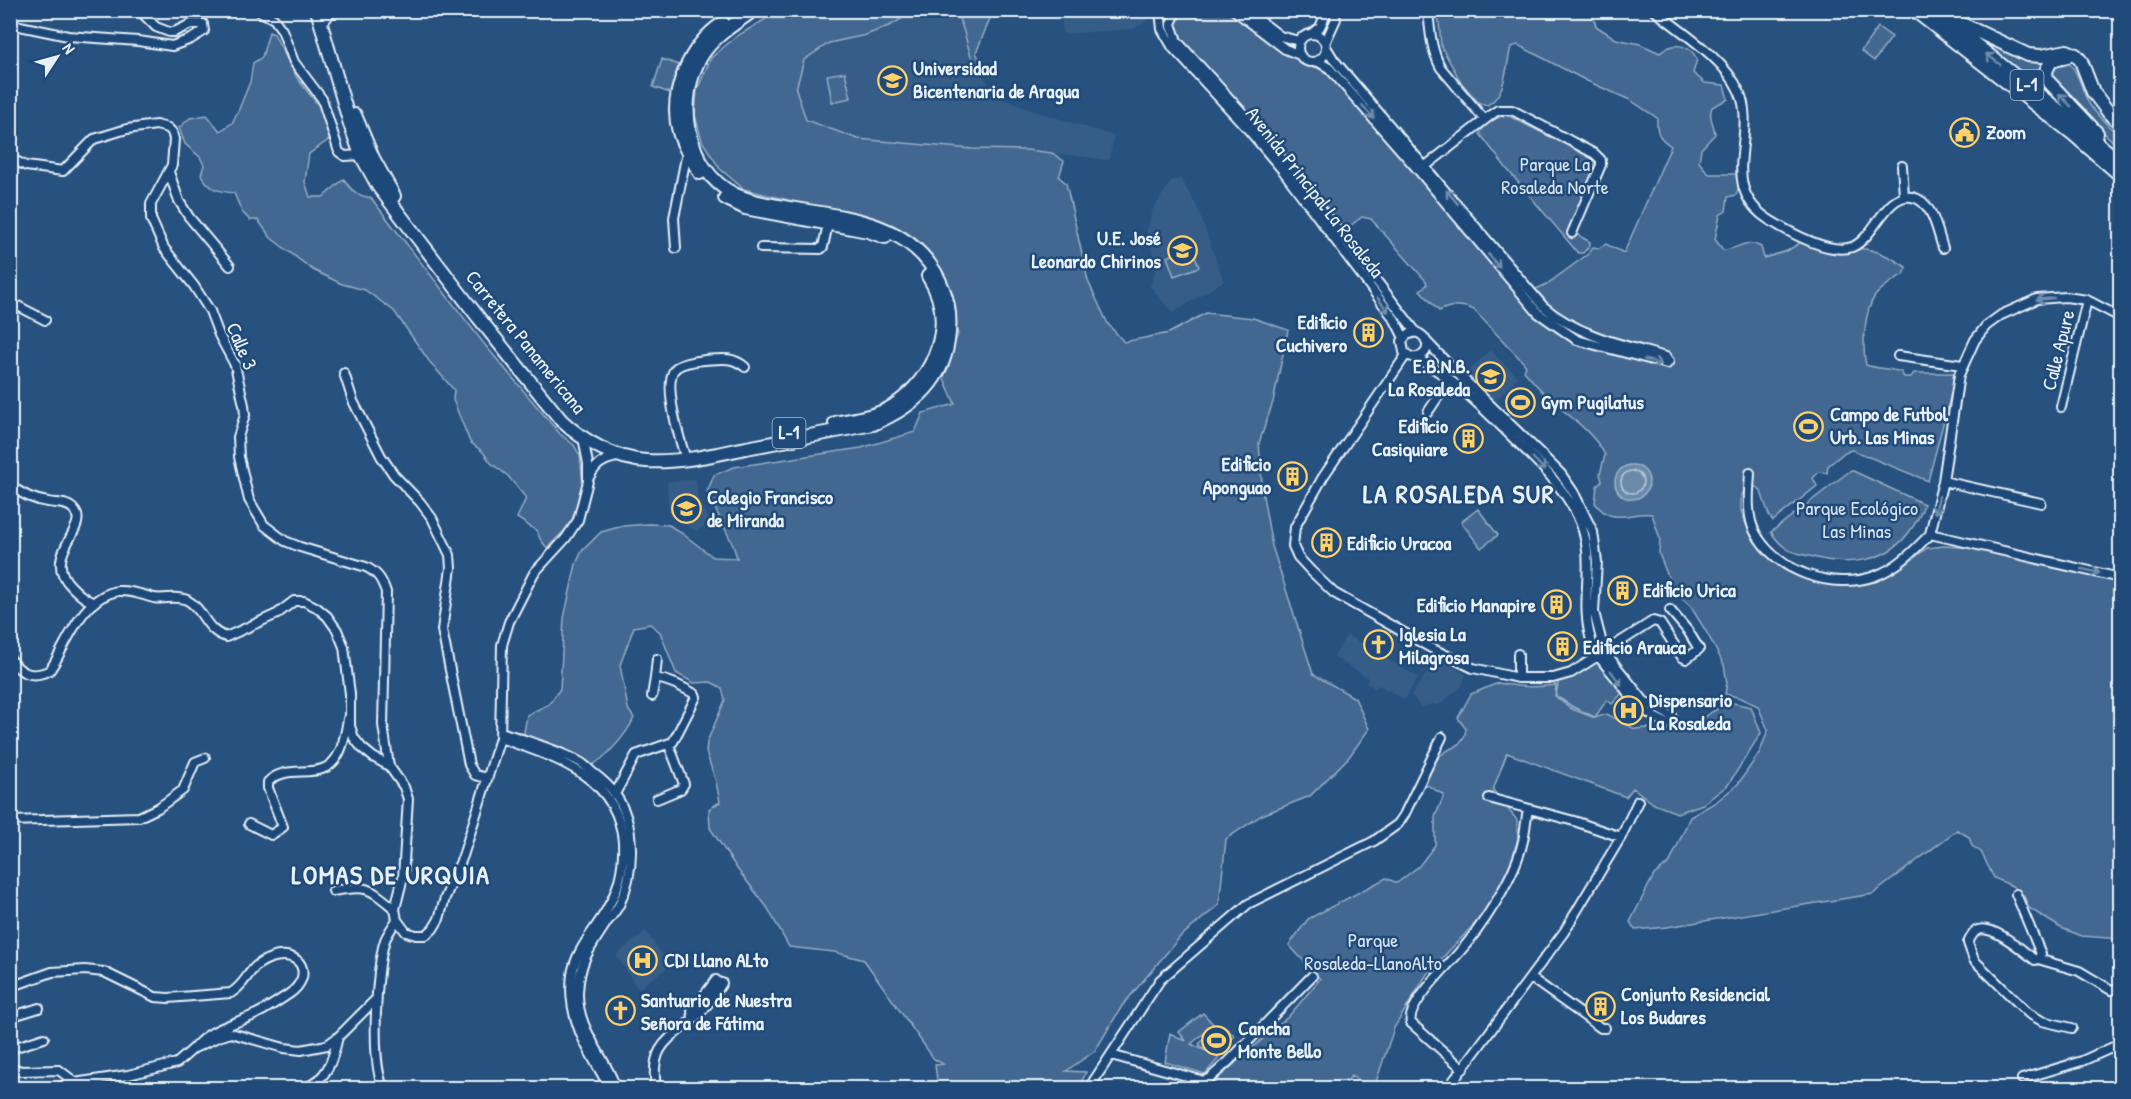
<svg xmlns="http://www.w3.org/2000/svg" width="2131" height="1099" font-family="'Patrick Hand',sans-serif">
  <rect width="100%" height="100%" fill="#27517f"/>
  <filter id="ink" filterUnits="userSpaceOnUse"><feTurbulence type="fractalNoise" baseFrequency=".0167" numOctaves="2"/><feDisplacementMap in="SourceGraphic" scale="12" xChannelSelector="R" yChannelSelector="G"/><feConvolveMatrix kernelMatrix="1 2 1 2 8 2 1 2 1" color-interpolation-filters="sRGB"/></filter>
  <g filter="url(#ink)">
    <!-- built -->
    <path fill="#355d88" d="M915 11H953L960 17 972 62 999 97 1028 109 1114 136 1109 160 1027 150 972 149 858 139 806 120 796 89 804 60 829 43 866 35 891 25Z
      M1060 11V10L1152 11 1146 22 1133 29 1063 34Z
      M1181 179 1197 207 1224 281 1173 313 1150 287 1157 265 1146 235 1152 211 1171 181Z
      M1490 350 1518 377 1493 404 1464 376Z
      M696 479 698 501 711 522 697 531 669 516 667 482Z
      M1347 635 1418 677 1405 700 1379 685 1376 689 1366 683 1368 678 1333 657Z
      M1437 658 1466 674 1463 683 1461 687 1439 705 1432 704 1421 708 1411 695Z
      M646 931 670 966 638 989 616 955Z"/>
    <!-- green -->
    <path fill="#436891" stroke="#96acc4" stroke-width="1.5" d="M779 11H915L891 25 866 35 829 43 804 60 796 89 806 120 858 139 972 149 1027 150 1052 153 1064 161 1059 177 1066 183 1088 281 1108 324 1124 342 1169 333 1206 313 1253 318 1288 330 1273 402 1259 443 1263 496 1272 546 1313 674 1355 698 1369 729 1349 757 1310 796 1262 815 1226 839 1219 905 1180 937 1122 1006 1095 1051 1066 1071 1086 1072 1079 1088H938L935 1065 943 1064 934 1059 864 960 834 952 789 947 767 907 738 870 710 828 709 809 720 802 716 782 706 752 707 742 725 700 722 688 711 682 694 683 676 673 660 632 650 624 634 627 620 665 628 709 634 718C627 734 606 759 590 766L523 739 527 715 549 704 560 689 564 618 576 564 582 551 601 532 623 526 649 524 669 525 683 534 713 557 737 558 733 545 707 492 714 475 734 467 861 448 915 432 923 413 955 404 943 376 958 334 942 279 920 249 833 211 744 189 720 169 702 141 695 115 697 90 711 58 737 36Z
      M953 11H993L976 53 983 65 979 71C965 53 967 24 953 11Z
      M1182 11H1231L1305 61 1348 85 1395 135 1410 154 1436 171 1461 205 1534 290 1547 284 1588 254 1593 247 1599 248 1606 244 1624 253 1671 146C1659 138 1656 133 1657 118L1630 100 1587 81 1518 45 1511 47C1506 66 1506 96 1487 105L1479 103 1461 82 1441 46 1438 11H1592L1596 26 1616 39 1640 44 1660 53C1673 41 1689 44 1697 59L1693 73 1705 83 1724 85 1728 99 1712 107C1708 118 1714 123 1715 134L1701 149 1699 162 1709 174H1737L1741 181 1736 195 1728 197 1726 211 1720 215 1715 239 1723 250C1741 249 1744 238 1761 247L1764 258 1787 251 1801 242C1822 253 1848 246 1871 250 1884 253 1895 260 1906 267L1905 273C1896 279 1882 287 1875 296 1864 311 1862 348 1866 365 1878 369 1889 368 1901 372L1904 377H1911L1914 373H1954L1952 390 1928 481 1852 450 1845 452 1828 466 1827 473 1819 472 1813 478 1817 486 1773 521 1769 515 1760 489 1748 484 1741 497V511L1749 532 1767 556 1784 570 1806 579 1830 583 1876 582 1905 565 1927 548 1944 546 1973 548 2120 581V939L2082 936 2061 928 2029 908 2024 896 2012 886 1994 878 1981 852 1972 846 1969 837 1957 830 1873 894 1667 927 1635 930 1630 922 1654 875 1670 862 1690 817 1716 802 1738 784 1760 752 1768 730 1758 706 1741 698 1725 694 1727 683 1724 665 1707 633 1691 607 1674 591 1659 554 1660 539 1652 514C1628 511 1613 527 1595 503L1597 486 1602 481 1600 474 1605 455C1593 432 1570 417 1551 400 1541 391 1533 381 1524 371L1526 366 1523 362 1474 310C1461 304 1451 305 1439 311L1420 290 1427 285 1426 281 1371 219 1362 217 1347 228H1341L1312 189 1271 140 1183 44C1175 29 1171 26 1182 11Z
      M1957 26 2046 59 2045 87 2088 130Z
      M1878 27 1892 37 1874 61 1861 51Z
      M269 32 274 34 297 78 322 110 330 139 309 154 305 182 310 197H323L344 179C351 191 357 195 371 198L485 345 560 434 574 445 580 456 583 484 571 524 547 548 540 539 537 531 517 518 526 498 508 476 491 463 483 452 470 442 453 400 454 390 429 361 394 311 365 290 342 284 313 270 271 238 258 220H250L242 212 234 193C216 191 211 190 201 175L204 165 200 157 185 144 179 128 190 118 207 115 220 131 232 123 239 109 250 82 253 63 262 57Z
      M662 59 679 65 670 93 653 87Z
      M2067 62C2080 71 2081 92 2090 105 2098 117 2110 127 2120 137V149L2053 80C2050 68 2057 64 2067 62Z
      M845 72 851 98 832 102 827 75Z
      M1507 115 1588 156 1594 161 1595 167 1569 228 1573 235H1578L1590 242V245L1583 253H1578L1507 169 1480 134C1484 124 1496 117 1507 115Z
      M1192 247 1199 267 1174 276 1167 257Z
      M1851 470 1924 504C1922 512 1917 521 1912 528 1889 564 1846 567 1809 556 1802 554 1793 553 1787 549 1781 545 1775 538 1771 532Z
      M1478 509 1498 535 1481 548 1461 522Z
      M1601 657 1625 690 1612 704 1607 700 1595 717 1573 707 1556 696 1559 678C1576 676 1588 669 1601 657Z
      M1498 683C1521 687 1533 688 1556 685L1555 696 1572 709 1595 718 1607 714 1635 729 1647 728 1678 732 1729 702 1751 707 1761 733 1728 785 1703 804 1677 813 1654 804 1633 788 1626 797 1507 753 1493 790 1517 820 1518 838 1510 869 1484 914 1427 974 1394 1028 1374 1088 1351 1076 1343 1088H1214L1216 1080 1289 1016 1320 979 1289 945 1308 919 1386 878 1397 883 1419 866 1435 845V817L1444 795 1425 784C1429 776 1434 760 1441 755 1452 745 1463 749 1466 729L1458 718 1471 694Z
      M1203 1013 1214 1025 1191 1044 1206 1051 1199 1044 1221 1024 1235 1036 1215 1055 1219 1058 1205 1074 1165 1062 1170 1033 1186 1041 1179 1032Z"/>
    <!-- water -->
    <path fill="#6b8aaa" stroke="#9db3c9" stroke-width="1.5" d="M1615 482a17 17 0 1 1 34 0a17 17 0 1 1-34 0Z"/>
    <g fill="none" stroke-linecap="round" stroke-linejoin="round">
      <!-- shore -->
      <path stroke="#b6c8d9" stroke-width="1.5" d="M1621 482a11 11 0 1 1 22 0a11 11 0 1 1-22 0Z"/>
      <defs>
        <path id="street" d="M257 10 274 19 282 30 294 62 322 99 339 152 345 156 361 155
          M1160 10 1162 29 1173 48 1246 127 1284 172 1395 320 1404 338
          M1177 10 1171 24 1177 41 1252 123 1295 175 1416 332C1439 341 1422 369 1404 352L1402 341 1407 335 1416 332
          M1234 10 1285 49 1300 55
          M1246 10 1280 36 1299 41 1301 38
          M1428 10C1430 31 1431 50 1441 68L1484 119
          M1654 10C1682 33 1724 58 1739 91 1759 135 1715 187 1771 221 1789 232 1830 255 1852 247 1875 238 1885 193 1912 197 1933 201 1937 231 1943 248
          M326 19 332 10
          M10 24 68 36 138 41 172 46 191 39 204 31 203 24H191L174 32H169L156 27 139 10
          M1298 48a14 14 0 1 1 28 0a14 14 0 1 1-28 0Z
          M1311 34 1320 27 1325 16 1322 10
          M1325 43 1336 19 1333 10
          M1317 61 1329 68 1419 171 1538 313 1577 340 1667 364 1669 361 1666 357C1623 345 1578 336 1543 306L1334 60 1326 47
          M10 158 26 166 63 171 94 139 127 129 156 125 168 128 172 132 174 139 172 165 151 204V219L164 248 194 286 210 311 219 335 235 365 244 405 245 415 238 437 239 457 249 500 264 525 285 541 300 547 366 567C378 573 382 580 386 592L383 725 389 766
          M1902 166 1904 196
          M1423 168 1491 115 1498 110H1512L1595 154 1601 160V165L1572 233
          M169 172 179 201 189 217 230 266
          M676 248 674 218 687 152
          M761 248 821 249 823 247 828 224
          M10 301 16 305 10 316
          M16 305 45 320
          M2120 317 2087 300 2066 297 2037 299 2001 315 1986 326 1975 340 1959 375 1943 481 1930 534 2120 578
          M1406 355 1323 477 1295 527 1293 546 1298 557 1311 571 1334 593 1431 648 1473 668 1518 678H1553L1571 673 1653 621 1660 623 1682 657 1686 659 1699 649 1688 631 1670 610
          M1898 356 1962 365
          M1416 358C1454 378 1484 409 1514 439 1538 462 1562 485 1577 515 1599 561 1578 596 1591 640 1595 656 1612 672 1622 685 1634 702 1649 718 1670 724L1672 717 1671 716 1644 701 1604 651 1594 612 1597 562 1593 532 1574 493 1561 474 1539 452 1452 368 1426 341
          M344 373 353 401 381 456 394 475 420 502 432 518 450 555 451 568 442 630 469 765 475 775 487 778
          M2061 407 2087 300
          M1428 412 1450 379
          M684 453C679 437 661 378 677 367 685 362 696 361 705 360 720 359 732 356 745 367
          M1750 473C1749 491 1746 515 1755 532 1776 572 1833 591 1875 576 1897 568 1914 551 1930 534
          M588 479C596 465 601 460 617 457
          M1943 481 2041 503
          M10 485C21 494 34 500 48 502 57 504 68 502 74 510 91 528 40 555 71 586 78 593 84 599 94 603
          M10 658C20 674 33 679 50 670 68 643 81 597 118 591 132 590 142 595 154 598 165 600 176 595 187 600 204 609 204 630 226 637L277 614 294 601H304L316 607 327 616 337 630 344 647 350 694V726L354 738 362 748 373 757 389 766 404 787 408 799 403 877 395 909 397 920 406 932 416 935H426L433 929 439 919 445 898 463 856 500 738 502 645 509 622 534 573 566 538 578 520 588 481V464L583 437
          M1518 678V654
          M652 696 655 678
          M501 732C527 741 553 748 578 761 583 763 588 768 592 772 600 778 609 785 615 794 636 823 635 872 620 903 617 910 612 916 607 922 590 948 580 960 578 992 577 1030 605 1055 616 1088
          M500 738C553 757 618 775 623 842 624 865 620 886 608 907 597 928 575 950 572 975 566 1018 589 1052 610 1088
          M615 794 636 755 673 742 696 697 695 694C682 687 670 680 655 678L657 659
          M1489 798 1574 821 1621 837
          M657 799 681 789 684 784 669 745
          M10 821 139 817 158 808 183 790 195 762 205 758
          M249 824 271 835 283 827 268 788V782C288 761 323 784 338 755 344 745 346 731 348 719
          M333 891C368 885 368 887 395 909
          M2016 894 2041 954 2038 959
          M1531 978 1601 1028H1605
          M10 987 52 972 85 970 104 972 155 997 168 998 231 993C249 982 247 966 271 958 301 948 315 976 289 994 278 1001 266 1010 254 1015 232 1025 209 1029 194 1048
          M10 1017 39 1008
          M693 1017 692 1011 716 980
          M2072 1028 2042 1021 2028 1013 1974 960 1968 943C1970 939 1972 934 1976 931 1991 922 2023 951 2035 960L2038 959 2079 971 2111 990 2120 988
          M10 1049 44 1038
          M1111 1055 1204 1081 1210 1078 1229 1061 1312 976
          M10 1067 21 1071 59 1070 76 1083
          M1463 1069 1411 1023C1406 1006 1445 968 1456 956 1481 929 1515 877 1523 841 1525 831 1526 820 1528 809
          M2022 1079 2082 1061 2120 1044
          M57 1088 67 1084 128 1075 177 1063 194 1048 218 1037 231 1033 284 1048 301 1050 327 1045 338 1037 376 999
          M305 1088C328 1079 333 1059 338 1037
          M384 1088C370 1065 376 967 385 940 388 933 393 926 397 920
          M656 1088C649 1042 672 1039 700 1013 709 1004 715 994 722 983
          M1089 1088 1160 980 1248 904 1374 841 1398 824 1404 815 1442 737
          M1448 1088 1564 932 1621 837 1638 801"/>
        <path id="primary" d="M317 10 350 124 361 155 378 186 478 317 561 420C583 441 615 459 646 461 680 463 713 455 746 448 788 440 831 432 873 424 909 409 942 384 948 341 952 315 948 295 935 272 902 217 835 217 778 206 763 203 748 201 734 194 686 170 675 98 702 55 715 35 736 23 754 10
          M1914 10 2073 134 2120 175
          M1932 10 2067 117 2120 162
          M1949 18 2028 55 2041 56 2067 51 2076 55 2081 61 2093 92 2109 113 2120 123
          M2066 57 2051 61 2046 71 2047 80 2097 133
          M355 115 373 158 394 196
          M700 173C692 160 683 147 679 132 668 93 690 45 723 23
          M725 198 745 208 868 231 885 237
          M835 423C854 419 876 417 893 406 935 378 958 322 928 276"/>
      </defs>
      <!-- street casing -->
      <use href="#street" stroke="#e8f1f8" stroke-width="12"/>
      <!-- primary casing -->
      <use href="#primary" stroke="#e8f1f8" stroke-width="16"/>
      <!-- street -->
      <use href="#street" stroke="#1f4a7a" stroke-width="8"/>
      <!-- primary -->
      <use href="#primary" stroke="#1f4a7a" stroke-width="12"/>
    </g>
    <!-- one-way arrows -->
    <defs><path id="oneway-shaft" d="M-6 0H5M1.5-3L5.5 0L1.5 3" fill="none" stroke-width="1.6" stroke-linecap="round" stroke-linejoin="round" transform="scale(1.5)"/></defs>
    <g stroke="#6f8dac">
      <use href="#oneway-shaft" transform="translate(1993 59) rotate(-143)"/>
      <use href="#oneway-shaft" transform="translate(2065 100) rotate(-134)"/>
      <use href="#oneway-shaft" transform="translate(1368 112) rotate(49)"/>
      <use href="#oneway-shaft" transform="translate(1452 197) rotate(-130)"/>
      <use href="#oneway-shaft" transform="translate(1494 261) rotate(50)"/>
      <use href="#oneway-shaft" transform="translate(2045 299) rotate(174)"/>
      <use href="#oneway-shaft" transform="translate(1383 305) rotate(53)"/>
      <use href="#oneway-shaft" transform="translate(1653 362) rotate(16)"/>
      <use href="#oneway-shaft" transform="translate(1539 464) rotate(46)"/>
      <use href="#oneway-shaft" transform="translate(1937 505) rotate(104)"/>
      <use href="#oneway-shaft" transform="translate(2091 571) rotate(13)"/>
      <use href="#oneway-shaft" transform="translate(1616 678) rotate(53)"/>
    </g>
  </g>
  <!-- icons -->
  <defs>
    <symbol id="university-ring" viewBox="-11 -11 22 22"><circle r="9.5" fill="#1f4a7a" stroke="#ffd166" stroke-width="1.5"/><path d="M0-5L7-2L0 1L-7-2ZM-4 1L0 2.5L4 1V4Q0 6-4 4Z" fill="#ffd166"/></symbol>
    <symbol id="civic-ring" viewBox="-11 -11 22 22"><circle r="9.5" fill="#1f4a7a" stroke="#ffd166" stroke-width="1.5"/><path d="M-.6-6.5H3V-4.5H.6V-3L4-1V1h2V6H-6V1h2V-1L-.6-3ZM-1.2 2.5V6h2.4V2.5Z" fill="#ffd166"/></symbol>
    <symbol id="school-ring" viewBox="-11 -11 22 22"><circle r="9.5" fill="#1f4a7a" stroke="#ffd166" stroke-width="1.5"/><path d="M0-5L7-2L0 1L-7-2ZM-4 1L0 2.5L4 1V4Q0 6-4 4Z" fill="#ffd166"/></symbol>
    <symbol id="building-ring" viewBox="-11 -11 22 22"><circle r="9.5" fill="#1f4a7a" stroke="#ffd166" stroke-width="1.5"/><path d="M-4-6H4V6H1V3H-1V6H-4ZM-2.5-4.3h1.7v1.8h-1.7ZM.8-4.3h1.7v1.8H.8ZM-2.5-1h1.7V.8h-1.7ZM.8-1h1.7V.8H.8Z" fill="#ffd166"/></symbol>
    <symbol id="stadium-ring" viewBox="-11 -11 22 22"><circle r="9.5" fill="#1f4a7a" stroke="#ffd166" stroke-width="1.5"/><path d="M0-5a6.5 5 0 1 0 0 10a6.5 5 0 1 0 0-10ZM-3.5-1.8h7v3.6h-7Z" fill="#ffd166"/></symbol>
    <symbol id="church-ring" viewBox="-11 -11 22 22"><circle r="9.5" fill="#1f4a7a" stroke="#ffd166" stroke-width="1.5"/><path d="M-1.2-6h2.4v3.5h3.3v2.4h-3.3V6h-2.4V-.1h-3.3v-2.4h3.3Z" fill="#ffd166"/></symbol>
    <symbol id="hospital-ring" viewBox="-11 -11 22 22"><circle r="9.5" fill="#1f4a7a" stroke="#ffd166" stroke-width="1.5"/><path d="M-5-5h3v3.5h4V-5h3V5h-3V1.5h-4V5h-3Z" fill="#ffd166"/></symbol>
  </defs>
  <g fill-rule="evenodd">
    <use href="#university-ring" x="876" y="64" width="33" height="33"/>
    <use href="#civic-ring" x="1948" y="116" width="33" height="33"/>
    <use href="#school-ring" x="1166" y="234" width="33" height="33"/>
    <use href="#building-ring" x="1352" y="316" width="33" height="33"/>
    <use href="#school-ring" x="1474" y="360" width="33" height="33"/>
    <use href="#stadium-ring" x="1504" y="386" width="33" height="33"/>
    <use href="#stadium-ring" x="1792" y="410" width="33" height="33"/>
    <use href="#building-ring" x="1452" y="422" width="33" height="33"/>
    <use href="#building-ring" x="1276" y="460" width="33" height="33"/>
    <use href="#school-ring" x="670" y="492" width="33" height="33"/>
    <use href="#building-ring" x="1310" y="526" width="33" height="33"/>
    <use href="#building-ring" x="1606" y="574" width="33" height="33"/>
    <use href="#building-ring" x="1540" y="588" width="33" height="33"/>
    <use href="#church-ring" x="1362" y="628" width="33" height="33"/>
    <use href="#building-ring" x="1546" y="630" width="33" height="33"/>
    <use href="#hospital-ring" x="1612" y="694" width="33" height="33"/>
    <use href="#hospital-ring" x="626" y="944" width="33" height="33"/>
    <use href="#building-ring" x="1584" y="990" width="33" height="33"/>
    <use href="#church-ring" x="604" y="994" width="33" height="33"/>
    <use href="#stadium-ring" x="1200" y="1024" width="33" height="33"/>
  </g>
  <g text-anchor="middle" stroke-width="5" stroke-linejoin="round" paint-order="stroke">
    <!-- shield labels -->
    <g fill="#1f4a7a" stroke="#acbfd2" stroke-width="1.5">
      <rect x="2010.5" y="70" width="33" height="30" rx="4.5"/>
      <rect x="772.5" y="418" width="33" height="30" rx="4.5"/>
    </g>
    <g font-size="18" font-weight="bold" fill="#e8f1f8">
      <text x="2027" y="91">L-1</text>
      <text x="789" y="439">L-1</text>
    </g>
    <!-- poi labels -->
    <g font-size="20" font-weight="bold" fill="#e8f1f8" stroke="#1f4a7a" text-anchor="start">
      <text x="913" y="75">Universidad<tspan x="913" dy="23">Bicentenaria de Aragua</tspan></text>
      <text x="1986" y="139">Zoom</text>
      <text x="1161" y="245" text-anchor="end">U.E. José<tspan x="1161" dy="23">Leonardo Chirinos</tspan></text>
      <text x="1347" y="329" text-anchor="end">Edificio<tspan x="1347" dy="23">Cuchivero</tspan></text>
      <text x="1470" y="373" text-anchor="end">E.B.N.B.<tspan x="1470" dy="23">La Rosaleda</tspan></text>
      <text x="1541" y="409">Gym Pugilatus</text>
      <text x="1830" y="421">Campo de Futbol<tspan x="1830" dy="23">Urb. Las Minas</tspan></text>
      <text x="1448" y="433" text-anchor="end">Edificio<tspan x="1448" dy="23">Casiquiare</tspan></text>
      <text x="1271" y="471" text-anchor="end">Edificio<tspan x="1271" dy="23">Aponguao</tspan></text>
      <text x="707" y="504">Colegio Francisco<tspan x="707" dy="23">de Miranda</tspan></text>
      <text x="1347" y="550">Edificio Uracoa</text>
      <text x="1643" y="597">Edificio Urica</text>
      <text x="1536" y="612" text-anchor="end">Edificio Manapire</text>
      <text x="1399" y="641">Iglesia La<tspan x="1399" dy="23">Milagrosa</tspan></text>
      <text x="1583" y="654">Edificio Arauca</text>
      <text x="1649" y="707">Dispensario<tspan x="1649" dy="23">La Rosaleda</tspan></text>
      <text x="664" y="967">CDI Llano ALto</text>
      <text x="1621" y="1001">Conjunto Residencial<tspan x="1621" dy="23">Los Budares</tspan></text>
      <text x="641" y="1007">Santuario de Nuestra<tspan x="641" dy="23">Señora de Fátima</tspan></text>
      <text x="1238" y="1035">Cancha<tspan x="1238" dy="23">Monte Bello</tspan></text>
    </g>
    <!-- park labels -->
    <g font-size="20" fill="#d8e3ee" stroke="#1f4a7a">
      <text x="1555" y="171">Parque La<tspan x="1555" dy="23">Rosaleda Norte</tspan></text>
      <text x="1857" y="515">Parque Ecológico<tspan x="1857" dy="23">Las Minas</tspan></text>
      <text x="1373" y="947">Parque<tspan x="1373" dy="23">Rosaleda-LlanoAlto</tspan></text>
    </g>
    <!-- street labels -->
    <g font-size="20" fill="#e8f1f8" stroke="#1f4a7a">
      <text transform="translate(1315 192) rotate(52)" y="7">Avenida Principal La Rosaleda</text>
      <text transform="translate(526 342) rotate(51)" y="7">Carretera Panamericana</text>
      <text transform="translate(242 346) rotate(67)" y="7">Calle 3</text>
      <text transform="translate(2058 350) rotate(-76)" y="7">Calle Apure</text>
    </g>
    <!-- district labels -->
    <g font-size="26" font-weight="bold" letter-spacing="1.5" fill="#e8f1f8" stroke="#1f4a7a">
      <text x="1459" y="503">LA ROSALEDA SUR</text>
      <text x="391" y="884">LOMAS DE URQUIA</text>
    </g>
  </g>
  <!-- margin -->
  <rect width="2131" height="1099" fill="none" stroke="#1f4a7a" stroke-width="36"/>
  <rect x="18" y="18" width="2095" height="1063" fill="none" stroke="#e8f1f8" stroke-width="2" filter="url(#ink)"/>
  <!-- north arrow -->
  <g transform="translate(57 57) rotate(54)" stroke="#1f4a7a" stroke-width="4.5" paint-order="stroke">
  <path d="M0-4.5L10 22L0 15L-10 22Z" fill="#e8f1f8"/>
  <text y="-9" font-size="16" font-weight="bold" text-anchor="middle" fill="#e8f1f8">N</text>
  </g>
</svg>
